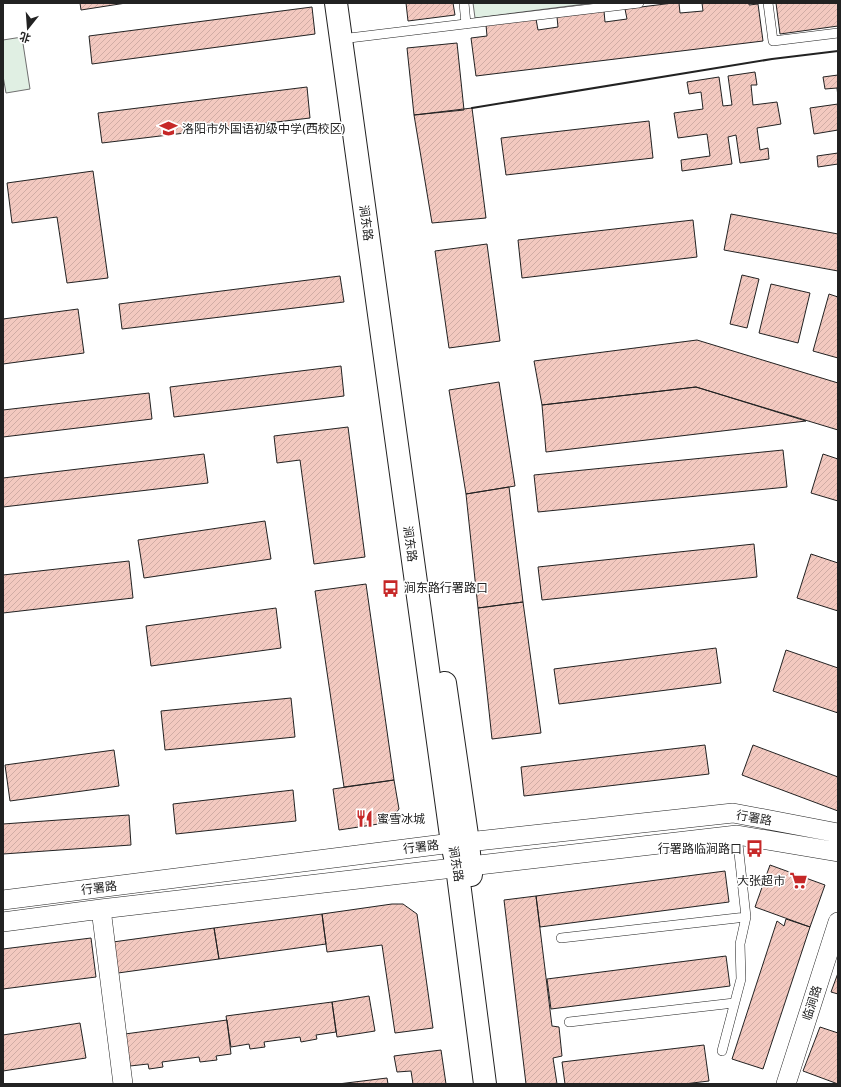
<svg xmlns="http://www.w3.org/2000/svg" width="841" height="1087" font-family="Cabin,'Noto Sans SC',sans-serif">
  <defs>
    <pattern id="building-hatch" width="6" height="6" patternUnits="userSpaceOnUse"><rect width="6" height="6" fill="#f3c9c0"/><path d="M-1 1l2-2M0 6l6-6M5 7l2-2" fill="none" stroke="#d0aca5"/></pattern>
  </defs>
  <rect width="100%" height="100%" fill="#fff"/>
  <!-- grass -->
  <path fill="#e0efe3" stroke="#6f6f6f" d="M473 3H593L475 18Z
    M22 37 30 89 6 93 3 76V40Z"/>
  <!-- building -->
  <path fill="url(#building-hatch)" stroke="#222" d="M80 3H126L81 10Z
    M406 3H453L455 15 408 21Z
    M673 3H679L680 13 703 11 702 3H749V5L758 4 763 41 476 76 471 38 487 36 486 25 536 19 538 30 558 27 557 17 604 11 605 22 627 19 625 9Z
    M776 3H838V26L780 34Z
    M312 7 315 34 92 64 89 36Z
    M457 43 464 110 414 115 407 48Z
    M755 72 757 85H751L753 105 777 102 781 124 757 128 760 150 768 148 769 159 740 163 736 135 728 137 732 164 682 171 681 160 710 156 707 134 678 138 674 113 703 109 701 92 689 94 687 82 719 77 723 106 732 105 728 76Z
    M838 75V97L837 88 825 89 823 77Z
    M307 87 310 118 102 143 98 113Z
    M838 104V130L814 134 810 108Z
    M472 108 486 218 432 223 414 115Z
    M649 121 653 158 506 175 501 138Z
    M838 153V164L818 167 817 156Z
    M93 171 108 278 67 283 57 217 12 223 7 183Z
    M731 214 838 234V271L724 250Z
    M693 220 697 257 522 278 518 240Z
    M487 244 500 341 449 348 435 251Z
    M742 275 759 279 747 328 730 324Z
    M340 276 344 302 122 329 119 304Z
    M771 284 810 293 798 343 759 333Z
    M829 294 838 297V358L813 351Z
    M78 309 84 353 3 364V319Z
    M697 340 838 383V430L696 387 542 405 534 361Z
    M341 366 344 396 174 417 170 387Z
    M499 382 515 486 466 494 449 390Z
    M696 387 806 421 546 452 542 405Z
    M149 393 152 419 3 437V410Z
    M348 427 365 557 314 564 300 460 277 463 274 436Z
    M783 450 787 487 538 512 534 475Z
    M204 454 208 483 3 507V478Z
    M823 454 838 459V501L811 493Z
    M509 487 523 602 478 608 466 494Z
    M265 521 271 559 144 578 138 540Z
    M754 544 757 577 542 600 538 567Z
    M811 554 838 563V611L797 598Z
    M129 561 133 598 3 613V575Z
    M366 584 394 780 344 787 315 591Z
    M523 602 541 733 492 739 478 608Z
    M276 608 281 648 151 666 146 626Z
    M716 648 721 683 559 704 554 669Z
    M786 650 838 668V713L773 691Z
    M291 698 295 737 165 750 161 711Z
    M705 745 709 774 524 796 521 767Z
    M753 745 838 777V811L742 775Z
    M114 750 119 786 10 801 5 765Z
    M394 780 399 809 392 818 385 823 339 830 333 789Z
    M293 790 296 821 176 834 173 804Z
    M129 815 131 845 3 854V824Z
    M770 865 825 885 810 927 755 907Z
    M725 871 729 902 540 927 536 896Z
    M536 896 552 1026 559 1027 562 1056 553 1058 557 1084H526L504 900Z
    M392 904H403L417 914 433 1028 395 1033 382 945 327 952 322 914Z
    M322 914 326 944 219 959 214 928Z
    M786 919 810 927 763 1069 732 1059 777 921 784 926Z
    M214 928 219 959 118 973 113 942Z
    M91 938 96 977 3 989V949Z
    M726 956 730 986 551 1009 547 979Z
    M838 973V994L831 992Z
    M369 996 375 1031 337 1037 332 1002Z
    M332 1002 336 1032 316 1035 317 1039 301 1042 300 1037 264 1042 265 1047 250 1049 249 1044 231 1047 226 1016Z
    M227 1020 231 1054 216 1056 217 1060 200 1062 199 1057 162 1062 163 1067 149 1069 148 1064 130 1066 125 1034Z
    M80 1023 86 1058 3 1071V1035Z
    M820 1027 838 1033V1084L803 1071Z
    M704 1045 709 1081 684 1084H565L562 1062Z
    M441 1050 446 1084H413L411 1071 397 1072 394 1056Z
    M387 1078 388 1084H338Z"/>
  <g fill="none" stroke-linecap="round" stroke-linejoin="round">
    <defs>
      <path id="service" d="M464 3 466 24
        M768 3 773 41 838 33
        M341 39 639 3
        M561 938 746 917
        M569 1022 734 1003
        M722 1051 741 979 740 944 746 917 737 835"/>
      <path id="minor" d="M3 900 452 843 468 842 733 813 838 833
        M101 909 123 1084
        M3 922 101 909 737 835 838 852
        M786 1084 838 922"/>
      <path id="tertiary" d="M336 3 452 843 457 867 485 1084
        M445 683 468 842 471 875"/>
    </defs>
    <!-- service casing -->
    <use href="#service" stroke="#222" stroke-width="10"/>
    <!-- minor casing -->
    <use href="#minor" stroke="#222" stroke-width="20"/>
    <!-- tertiary casing -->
    <use href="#tertiary" stroke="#222" stroke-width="24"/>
    <!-- service -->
    <use href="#service" stroke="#fff" stroke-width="9"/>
    <!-- minor -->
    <use href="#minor" stroke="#fff" stroke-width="19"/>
    <!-- tertiary -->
    <use href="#tertiary" stroke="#fff" stroke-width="22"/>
    <!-- wall -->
    <path stroke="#222" stroke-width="2" d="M472 108 772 59 838 51"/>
  </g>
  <!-- icons -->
  <defs>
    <symbol id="school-bare" viewBox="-9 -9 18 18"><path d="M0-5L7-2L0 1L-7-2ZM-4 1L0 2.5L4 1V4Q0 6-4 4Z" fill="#c62828" stroke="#fff" stroke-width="2.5" paint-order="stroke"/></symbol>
    <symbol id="bus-bare" viewBox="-9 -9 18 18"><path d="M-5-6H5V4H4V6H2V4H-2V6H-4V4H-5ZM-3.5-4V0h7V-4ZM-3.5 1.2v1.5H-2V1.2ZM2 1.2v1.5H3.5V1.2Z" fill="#c62828" stroke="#fff" stroke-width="2.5" paint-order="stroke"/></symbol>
    <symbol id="restaurant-bare" viewBox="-9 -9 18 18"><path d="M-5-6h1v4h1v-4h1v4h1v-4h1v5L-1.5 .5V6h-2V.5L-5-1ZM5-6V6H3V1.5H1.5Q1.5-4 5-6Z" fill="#c62828" stroke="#fff" stroke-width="2.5" paint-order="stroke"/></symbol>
    <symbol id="supermarket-bare" viewBox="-9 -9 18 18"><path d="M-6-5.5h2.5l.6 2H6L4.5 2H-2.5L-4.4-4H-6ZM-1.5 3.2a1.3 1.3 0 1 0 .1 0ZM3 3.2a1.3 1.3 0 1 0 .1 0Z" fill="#c62828" stroke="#fff" stroke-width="2.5" paint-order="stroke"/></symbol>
  </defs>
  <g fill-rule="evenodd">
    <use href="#school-bare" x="156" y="116" width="25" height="25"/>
    <use href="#bus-bare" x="378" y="576" width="25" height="25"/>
    <use href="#restaurant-bare" x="352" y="806" width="25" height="25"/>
    <use href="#bus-bare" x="742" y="836" width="25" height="25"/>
    <use href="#supermarket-bare" x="786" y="868" width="25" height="25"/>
  </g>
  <g text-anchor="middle" stroke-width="3" stroke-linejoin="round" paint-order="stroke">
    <!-- poi labels -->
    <g font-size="12" fill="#222" stroke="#fff" text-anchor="start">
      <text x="182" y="133">洛阳市外国语初级中学(西校区)</text>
      <text x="404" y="592">涧东路行署路口</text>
      <text x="377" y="823">蜜雪冰城</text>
      <text x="742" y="853" text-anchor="end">行署路临涧路口</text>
      <text x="785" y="885" text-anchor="end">大张超市</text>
    </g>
    <!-- street labels -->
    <g font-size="12" fill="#222" stroke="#fff">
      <text transform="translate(366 223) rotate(82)" y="4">涧东路</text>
      <text transform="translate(410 544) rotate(82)" y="4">涧东路</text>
      <text transform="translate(754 818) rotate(10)" y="4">行署路</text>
      <text transform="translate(421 847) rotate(-7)" y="4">行署路</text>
      <text transform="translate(456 864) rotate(80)" y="4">涧东路</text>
      <text transform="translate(99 888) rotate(-7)" y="4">行署路</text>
      <text transform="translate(812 1003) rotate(-72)" y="4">临涧路</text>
    </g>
  </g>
  <!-- border -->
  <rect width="841" height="1087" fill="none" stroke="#222222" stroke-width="8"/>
  <!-- north arrow -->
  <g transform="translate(28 28) rotate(197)" stroke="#ffffff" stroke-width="3" paint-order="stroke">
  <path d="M0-3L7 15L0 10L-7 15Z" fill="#222222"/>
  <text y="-6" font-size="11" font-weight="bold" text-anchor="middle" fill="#222222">北</text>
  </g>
</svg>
